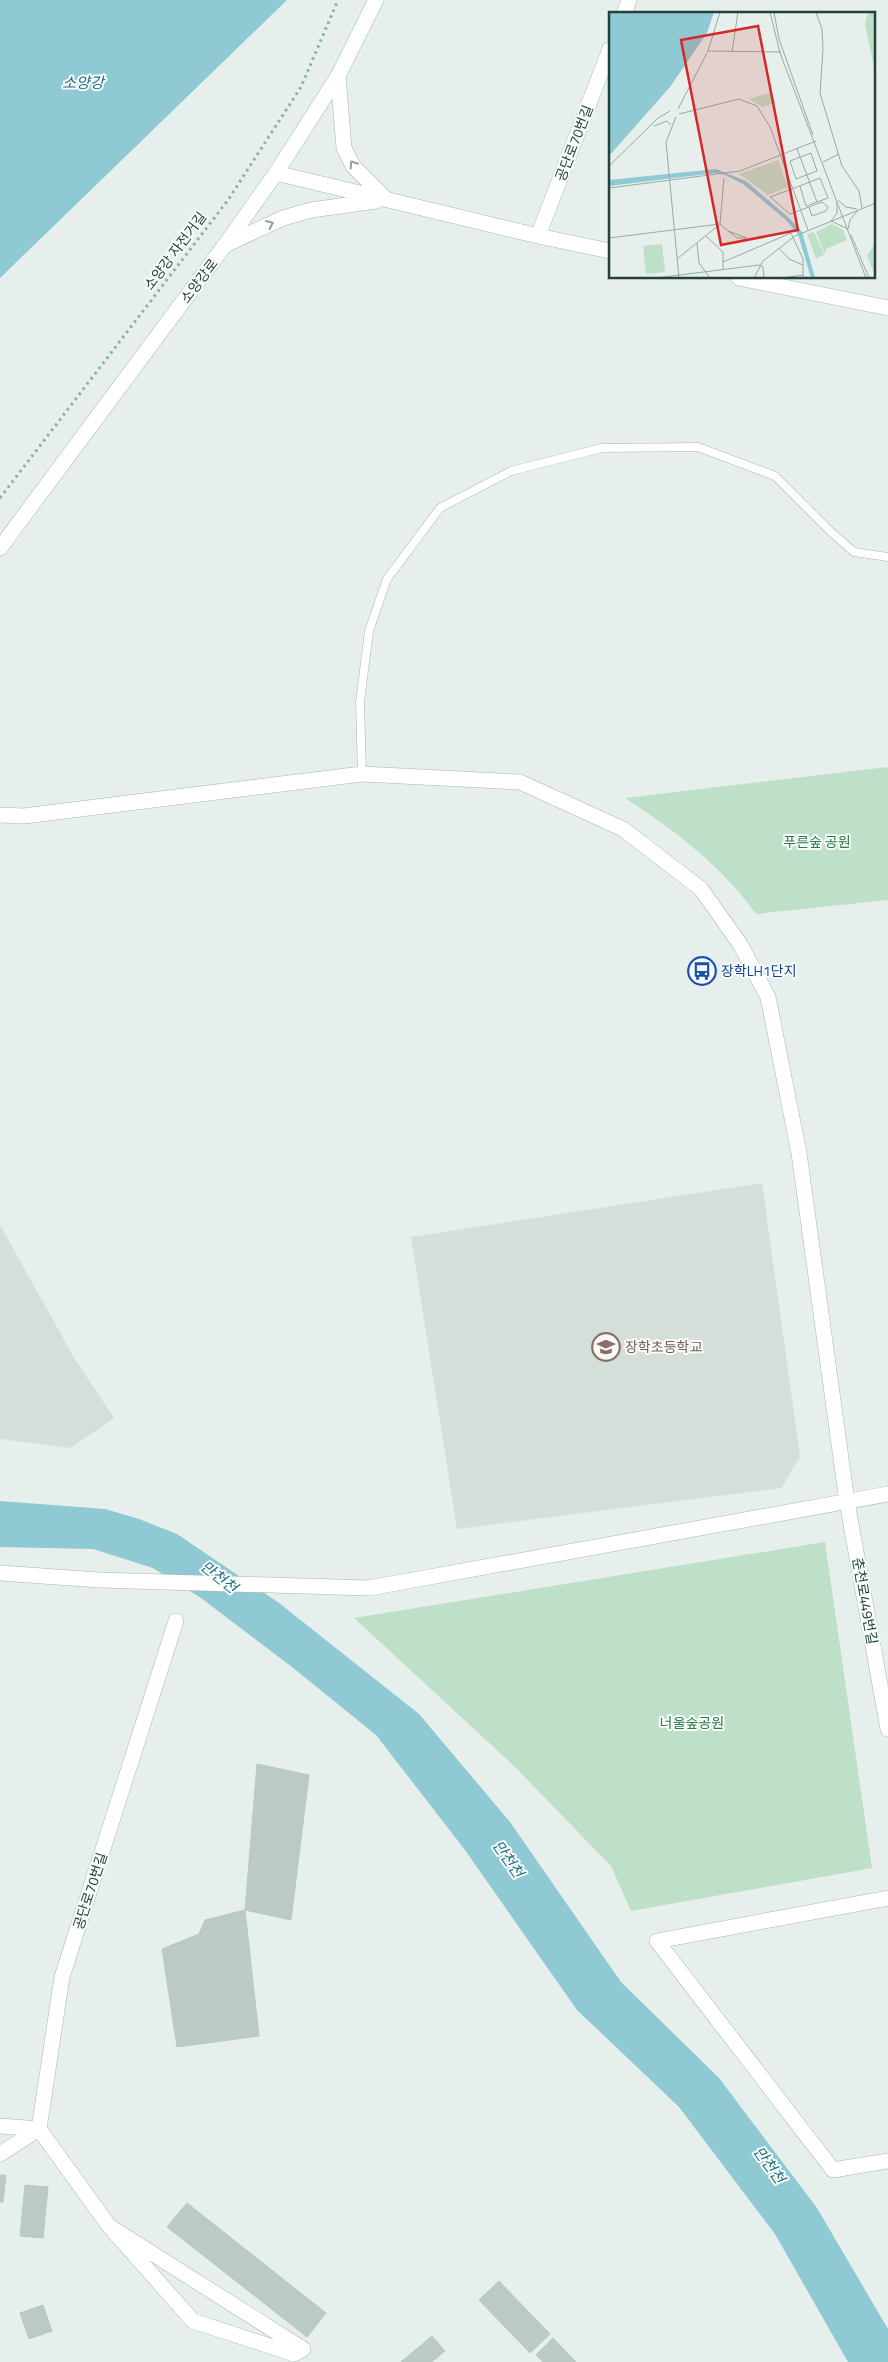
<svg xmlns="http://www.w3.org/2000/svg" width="888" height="2362" font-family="'Titillium Web','Noto Sans KR',sans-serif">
  <rect width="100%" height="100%" fill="#e6efeb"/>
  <!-- built -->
  <path fill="#d4dfda" d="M762 1183 800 1456 782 1488 457 1529 411 1237Z
    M0 1225 76 1361 114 1418 71 1448 0 1439Z"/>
  <!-- green -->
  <path fill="#bfe0c8" d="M888 767V900L756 914C722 866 674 830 625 798Z
    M825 1542 872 1868 631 1911 611 1866 514 1766 354 1618Z"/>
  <!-- water -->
  <path fill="#8ec9d4" d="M0 0H287L0 278Z
    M0 1501 105 1509 139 1519 177 1534 279 1603 419 1714 510 1822 621 1982 719 2078 817 2208 888 2329V2362H848L775 2234 679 2107 577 2010 465 1850 376 1735 292 1667 201 1598 153 1568 93 1549 0 1547Z"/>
  <!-- building -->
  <path fill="#bbcac4" stroke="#b8c9c2" d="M257 1764 309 1775 291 1920 245 1910Z
    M245 1910 259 2036 177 2047 162 1949 199 1934 205 1920Z
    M0 2175H6L3 2202H0Z
    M25 2185 48 2187 43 2238 20 2236Z
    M187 2203 326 2313 307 2337 167 2227Z
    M499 2281 550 2334 530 2353 479 2300Z
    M43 2305 52 2331 29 2339 20 2313Z
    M432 2336 445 2351 432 2362H401Z
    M553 2338 576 2362H543L536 2355Z"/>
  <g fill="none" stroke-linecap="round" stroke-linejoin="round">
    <defs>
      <path id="lane" d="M362 774 360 702 369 631 387 579 440 508 511 471 602 448 698 447 775 476 831 532 854 552 888 557"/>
      <path id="street" d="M624 14 629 0
        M338 76 344 148 353 166 385 198
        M276 173 538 236 610 251
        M538 236 610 49
        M225 245 283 218 311 210 376 201
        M739 278 888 308
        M0 815 24 816 362 774 520 782 623 829 701 889 740 944 768 997 799 1153 847 1502 888 1729
        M0 1573 99 1580 369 1588 888 1494
        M888 1898 657 1941 833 2170 888 2161
        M0 2126 39 2129
        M39 2129 109 2226 193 2321 294 2354 303 2349 109 2226
        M39 2129 62 1977 176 1621
        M0 2154 39 2129"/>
      <path id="secondary" d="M0 548 225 245 276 173 338 76 376 0"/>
    </defs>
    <!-- lane casing -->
    <use href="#lane" stroke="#a8b8b2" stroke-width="9"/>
    <!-- street casing -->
    <use href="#street" stroke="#a8b8b2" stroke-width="16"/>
    <!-- secondary casing -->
    <use href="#secondary" stroke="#a4bbb3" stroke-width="16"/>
    <!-- path -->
    <path stroke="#86b3a5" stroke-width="3" stroke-dasharray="2.5 4" stroke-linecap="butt" d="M0 498 228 200 301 87 338 0"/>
    <!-- lane -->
    <use href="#lane" stroke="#fff" stroke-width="8"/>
    <!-- street -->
    <use href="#street" stroke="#fff" stroke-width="15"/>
    <!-- secondary -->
    <use href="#secondary" stroke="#fff" stroke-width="15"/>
  </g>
  <!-- one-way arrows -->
  <defs><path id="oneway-chevron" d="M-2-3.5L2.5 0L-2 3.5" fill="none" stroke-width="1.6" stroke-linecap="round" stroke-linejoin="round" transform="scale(1.25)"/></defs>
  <g stroke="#92a09c">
    <use href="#oneway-chevron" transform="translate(353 164) rotate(-123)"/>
    <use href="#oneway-chevron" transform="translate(270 224) rotate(-25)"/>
  </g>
  <!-- icons -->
  <defs>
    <symbol id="bus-ring" viewBox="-11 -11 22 22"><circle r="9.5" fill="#f7fbf9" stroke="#1a4fb4" stroke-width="1.5"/><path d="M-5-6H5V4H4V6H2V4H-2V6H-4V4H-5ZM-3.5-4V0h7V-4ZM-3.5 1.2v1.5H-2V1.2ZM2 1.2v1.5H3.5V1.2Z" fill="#1a4fb4"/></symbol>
    <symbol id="school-ring" viewBox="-11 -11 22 22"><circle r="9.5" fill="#f7fbf9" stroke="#8d6e63" stroke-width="1.5"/><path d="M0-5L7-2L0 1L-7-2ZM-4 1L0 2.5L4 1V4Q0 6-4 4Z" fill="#8d6e63"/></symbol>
  </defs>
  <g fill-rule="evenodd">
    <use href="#bus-ring" x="686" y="955" width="32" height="32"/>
    <use href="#school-ring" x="590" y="1331" width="32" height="32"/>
  </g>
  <g text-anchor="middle" stroke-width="4" stroke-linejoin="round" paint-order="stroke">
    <!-- street labels -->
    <g font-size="14" fill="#24423a" stroke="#f7fbf9">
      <text transform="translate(574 143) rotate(-69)" y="5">공단로70번길</text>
      <text transform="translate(175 251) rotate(-53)" y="5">소양강 자전거길</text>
      <text transform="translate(199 281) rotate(-53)" y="5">소양강로</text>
      <text transform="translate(865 1601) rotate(80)" y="5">춘천로449번길</text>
      <text transform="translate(90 1891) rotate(-72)" y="5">공단로70번길</text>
    </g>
    <!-- park labels -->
    <g font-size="14" fill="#2d7a4b" stroke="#f7fbf9">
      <text x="817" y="847">푸른숲 공원</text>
      <text x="692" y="1728">너울숲공원</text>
    </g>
    <!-- transit labels -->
    <g font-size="14" fill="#164399" stroke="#f7fbf9" text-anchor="start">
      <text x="721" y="976">장학LH1단지</text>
    </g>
    <!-- education labels -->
    <g font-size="14" fill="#785e54" stroke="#f7fbf9" text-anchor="start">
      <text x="625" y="1352">장학초등학교</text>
    </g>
    <!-- water labels -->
    <g font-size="15" font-style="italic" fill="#1c6f80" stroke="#f7fbf9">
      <text x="83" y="88">소양강</text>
      <text transform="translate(219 1577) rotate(38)" y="5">만천천</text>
      <text transform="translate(508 1859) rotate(55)" y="5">만천천</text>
      <text transform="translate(769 2165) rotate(54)" y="5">만천천</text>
    </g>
  </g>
  <!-- overview -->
  <g transform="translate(609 12)">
    <rect width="266" height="266" fill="#e6efeb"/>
    <path d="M259 0H266V60L256 13ZM163 80 167 91 153 95 140 87ZM169 148 179 175 159 183 130 162ZM223 212 234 218 238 228 217 237 216 243 207 220ZM205 220 215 242 207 247 198 222ZM266 231H267L266 263 258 244ZM53 232 56 260 37 262 34 234Z" fill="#bfe0c8"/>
    <path d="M0 0H105L98 21 61 75 0 144ZM107 157 137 169 180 206 193 220 206 266H202L189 222 177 208 134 172 116 163 106 161 0 174V168Z" fill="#8ec9d4"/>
    <path fill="none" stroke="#98aaa4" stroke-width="1" d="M161 0 171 41 257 266M165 0 170 27 204 123M207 0 213 17 214 37 211 81 233 154 250 179 253 196M99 39 172 40M123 40 129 0M69 97 99 39 111 0M70 102 130 87 148 94 161 115 199 218M67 105 57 130 70 266M45 114 58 109 62 113M188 137 208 190M202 141 208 159 187 167 181 149ZM214 150 230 142M0 154 49 106 61 99M191 174 197 194 219 186 211 166 183 177 161 185 181 202 213 190 219 195 217 199 203 204 200 195M0 176 131 159 207 129M229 188 237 195 248 197M228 190V201L222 209 239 217 241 208 249 198M111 212 119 219 128 226H138L119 219M111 212 115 166M242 223 260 266M97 224 114 240V257M0 226 111 212M88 231 90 251 101 266M170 236 180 247 194 253M68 247 110 213M114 250 182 221 194 247V266M150 253 154 255 155 266M47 266 150 253M145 266 154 249 186 224 267 191M173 266 194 263"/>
    <path fill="#d62828" fill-opacity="0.15" stroke="#d62828" stroke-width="2.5" d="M149 14 189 218 112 233 72 28Z"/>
    <rect width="266" height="266" fill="none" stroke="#24423a" stroke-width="2.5"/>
  </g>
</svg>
